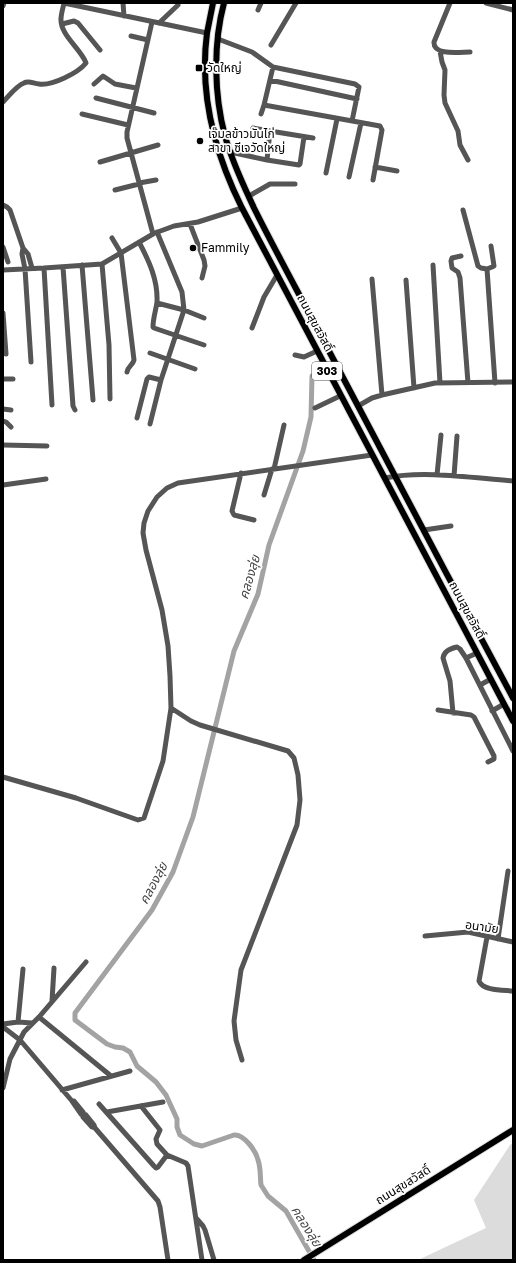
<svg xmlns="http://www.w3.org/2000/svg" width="516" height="1263" font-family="'Golos Text','Noto Sans Thai',sans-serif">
  <rect width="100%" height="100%" fill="#fff"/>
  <!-- green -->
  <path fill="#dcdcdc" d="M513 1143V1260H418L486 1228 474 1200 510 1145Z"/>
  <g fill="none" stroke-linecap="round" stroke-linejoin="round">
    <!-- canal -->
    <path stroke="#a3a3a3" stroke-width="5" d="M312 376 311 417 303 451 269 545 258 594 234 651 193 817 173 872 152 910 75 1013V1020L107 1044 115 1047 123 1048 130 1052 137 1066 156 1082 166 1095 177 1119V1127L180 1135 194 1144 202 1146 234 1135C244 1134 256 1151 258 1160 261 1168 260 1178 261 1185L268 1196 286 1211 314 1260"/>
    <defs>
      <path id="major" d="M213 3C211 13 209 23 207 33 199 94 215 154 242 208L513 721
        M224 3C213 44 214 95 225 136 232 162 243 184 254 208 275 250 298 292 320 334 384 456 448 577 513 698
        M304 1260 513 1130"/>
    </defs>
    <!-- major casing -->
    <use href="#major" stroke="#dbdbdb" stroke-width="8"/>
    <!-- minor -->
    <path stroke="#555" stroke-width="5" d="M64 3 207 33
      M123 3 124 16
      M450 3 434 42C433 56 460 52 470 52
      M486 3 513 10
      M3 6 4 3
      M258 10 261 3
      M159 23 178 5
      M62 24 74 21 78 23 100 50
      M131 36 148 40
      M218 39 252 52 273 67 355 84 359 87 352 121
      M271 45 296 3
      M440 51 442 62 445 70 444 95 445 103 458 131 460 145 468 160
      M273 67 264 105 380 126 382 130 373 180
      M270 80 357 99
      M94 84 103 76 115 84 136 88
      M96 98 154 113
      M3 102C9 96 16 86 24 83 29 80 34 84 39 84 52 86 78 73 86 63 81 49 60 35 61 19 61 14 63 8 64 3
      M82 114 128 125
      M261 114 264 105
      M253 128 270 131
      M230 152 267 160 270 131 313 138
      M267 160 299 165 300 164 304 137
      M100 162 158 145
      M375 167 397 171
      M326 173 337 119
      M349 177 361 123
      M139 183 156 180
      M115 190 139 184
      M249 196 270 184H295
      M3 205 7 207 10 210 23 248 28 254 32 268
      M463 210 478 266 481 268 487 269 495 383
      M190 224 204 260 205 266 202 278
      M155 233 174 226 198 222 242 208
      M112 238 121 253 134 360C133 365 128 366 127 372
      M139 242C149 261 158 280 157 302 156 310 153 318 153 327L154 328 204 345
      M3 247 8 262
      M23 248 22 254 25 269 31 362
      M461 256 452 258 451 261 452 268 458 272 460 278 468 383
      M102 264 109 345 110 399
      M82 265 93 400
      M433 265 440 383
      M63 267 73 406 75 410
      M44 268 52 405
      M487 269 492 267 494 266 491 246
      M3 270 44 268 102 264 153 234 127 138V132L152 22
      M372 279 382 395
      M406 280 414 388
      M157 303 184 310 204 318
      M3 313 6 354
      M252 328 264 297 277 275
      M150 353 195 369
      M295 355 304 357 317 351
      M3 379H13
      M358 406 372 398 382 395 435 383 513 382
      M315 408 340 396
      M3 409 11 410
      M137 418 147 379 149 377 161 380
      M3 421 6 422 11 427
      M150 424 161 380 184 310 182 292 157 232
      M3 445 47 446
      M274 469 284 425
      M241 473 232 511 234 515 254 520
      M437 475 441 435
      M454 476 457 436
      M385 478C424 470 473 478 513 481
      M3 485 46 479
      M264 495 272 469
      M424 530 451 526
      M466 658 477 653
      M480 685 491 679
      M171 708 191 721 200 725 288 751 294 758 298 775 300 800 297 825 241 970 234 1021 236 1040 242 1060
      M438 710 471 715 474 717 494 756V759L488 762
      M492 711 504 704
      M453 713 450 681 443 658C444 651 452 648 457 647L460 649 466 658 513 751
      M3 777 76 798 138 820 144 818 163 761 171 708 170 676 168 646 162 610 146 550 143 533 144 523 148 511 157 497 167 488 178 483 372 455
      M425 936 468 932 513 942
      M487 937 479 981C483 991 503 990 513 991
      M498 939 508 871
      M52 1001 54 968
      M39 1017 111 1076
      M18 1022 23 969
      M3 1024 18 1022 32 1023
      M3 1027 20 1040 72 1101
      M3 1088 10 1059 24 1032 39 1017 86 962
      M62 1090 130 1071
      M99 1104 154 1166 156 1168 158 1167 167 1155
      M141 1106 160 1130 156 1139 157 1144 167 1155 186 1163 188 1166 202 1260
      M107 1112 163 1102
      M81 1114 72 1101H74L83 1112
      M83 1117 92 1127 95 1128 94 1125 86 1115
      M95 1128 158 1201 160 1207 168 1260
      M196 1218 203 1226 205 1230 214 1260"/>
    <!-- major -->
    <use href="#major" stroke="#000" stroke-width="6"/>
  </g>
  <!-- markers -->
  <g fill="#000" stroke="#fff" stroke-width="1.5">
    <rect x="195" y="64" width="8" height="8" rx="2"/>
    <circle cx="200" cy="141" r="4"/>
    <circle cx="193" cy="248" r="4"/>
  </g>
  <g text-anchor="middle" stroke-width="3.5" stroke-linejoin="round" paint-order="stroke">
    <!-- shield labels -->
    <rect fill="#fff" stroke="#4c4c4c" stroke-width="1" x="312" y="362" width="30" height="18" rx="3"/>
    <g font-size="11" font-weight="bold" fill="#000">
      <text x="327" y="375">303</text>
    </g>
    <!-- poi labels -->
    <g font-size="12" fill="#000" stroke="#fff" text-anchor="start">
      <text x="207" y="72">วัดใหญ่</text>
      <text x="208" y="138">เจ๊มลข้าวมันไก่<tspan x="208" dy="14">สาขา ซีเจวัดใหญ่</tspan></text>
      <text x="201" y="252">Fammily</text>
    </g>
    <!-- street labels -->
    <g font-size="12" fill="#000" stroke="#fff">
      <text transform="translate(315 323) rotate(62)" y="4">ถนนสุขสวัสดิ์</text>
      <text transform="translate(467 610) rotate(62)" y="4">ถนนสุขสวัสดิ์</text>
      <text transform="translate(482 927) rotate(8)" y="4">อนามัย</text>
      <text transform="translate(403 1185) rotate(-32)" y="4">ถนนสุขสวัสดิ์</text>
    </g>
    <!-- water labels -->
    <g font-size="13" font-style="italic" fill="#444" stroke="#fff">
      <text transform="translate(249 577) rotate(-74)" y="5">คลองลุ่ย</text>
      <text transform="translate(153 883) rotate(-62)" y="5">คลองลุ่ย</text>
      <text transform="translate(307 1226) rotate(58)" y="5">คลองลุ่ย</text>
    </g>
  </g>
  <!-- border -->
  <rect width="516" height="1263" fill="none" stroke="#000000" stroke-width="8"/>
</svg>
